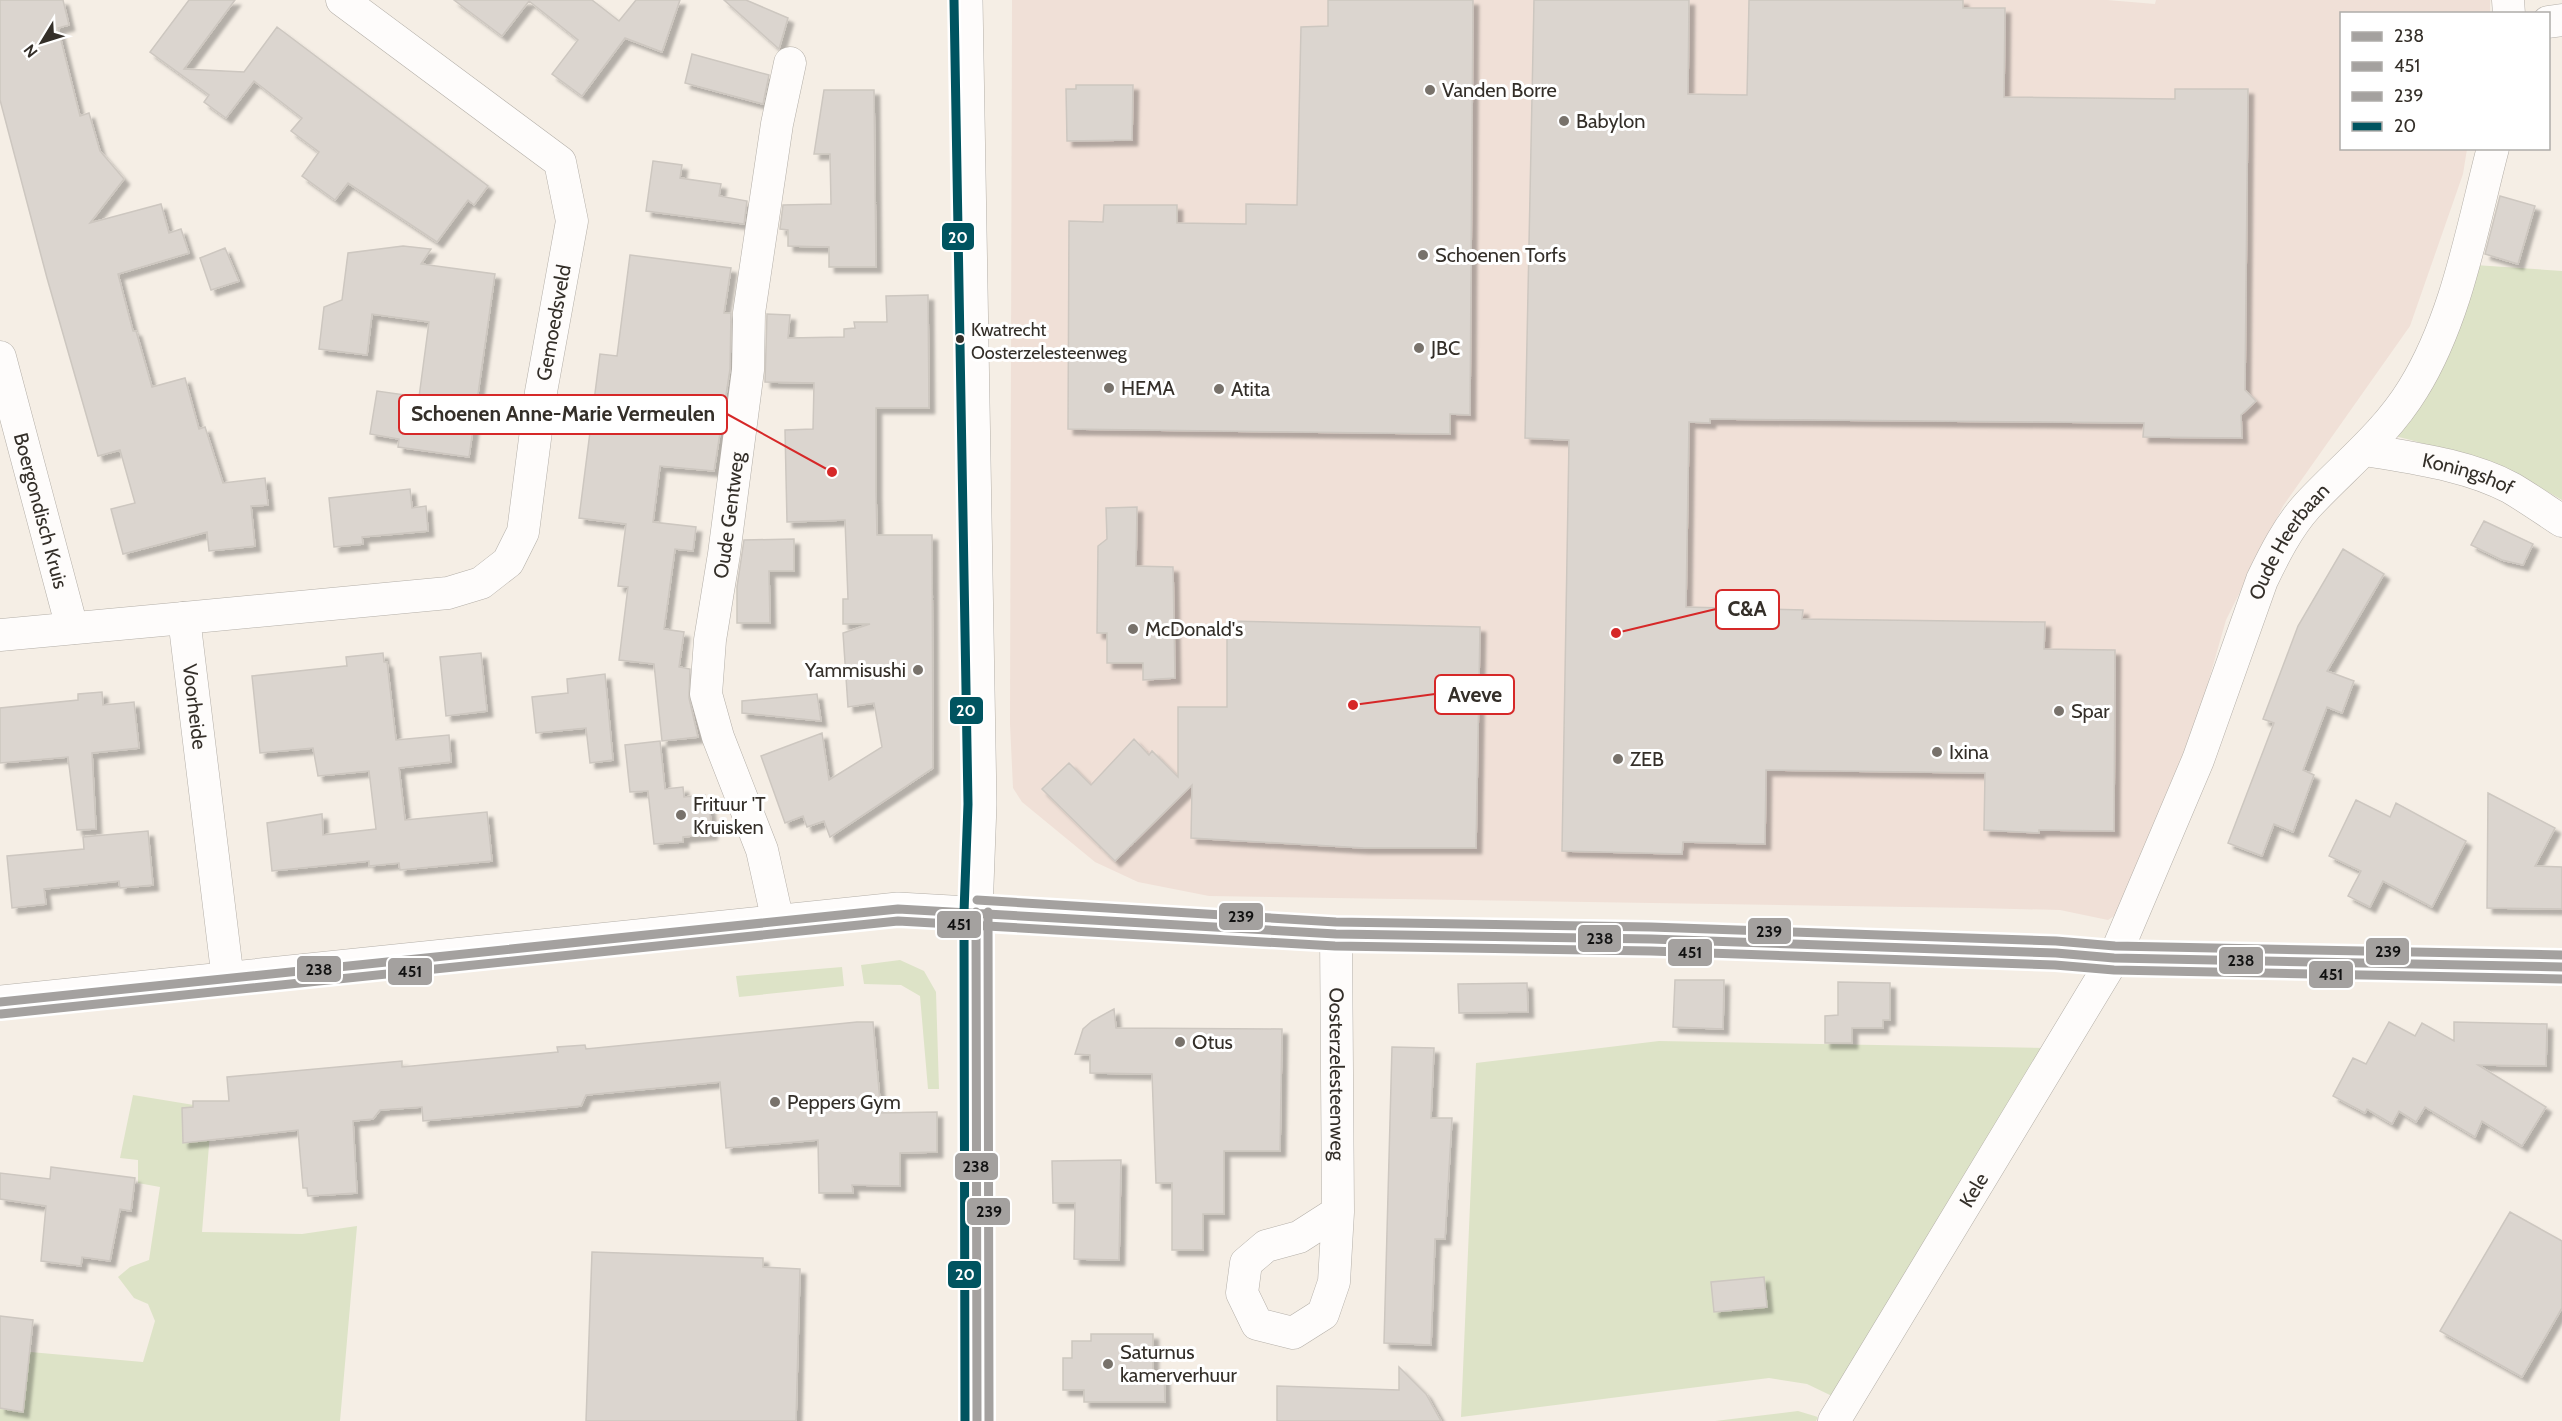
<svg xmlns="http://www.w3.org/2000/svg" width="2562" height="1421" font-family="Cabin,sans-serif">
  <defs>
    <filter id="shadow"><feDropShadow dx="5.5" dy="5.5" stdDeviation="1.5" flood-color="#0004"/></filter>
  </defs>
  <rect width="100%" height="100%" fill="#f5eee5"/>
  <!-- commercial -->
  <path fill="#f0e0d7" d="M1012 0H2107L2155 4 2156 0H2490V13L2342 14V148L2467 149 2463 174 2410 326 2283 506 2226 620 2194 732 2117 914 2108 920 2060 910 1975 908 1209 896 1138 882 1095 862 1022 802 1013 788 1010 724Z"/>
  <!-- green -->
  <path fill="#dde3c7" d="M2475 265 2562 271V500C2508 469 2451 450 2391 435Z
    M900 960 924 971 936 992 939 1089H928L920 996 901 985 864 984 861 965Z
    M842 967 844 986 739 997 736 976Z
    M1659 1041 2044 1048 1832 1396 1807 1384 1769 1378 1461 1417 1476 1063Z
    M133 1095 212 1108 202 1232 302 1234 357 1226 340 1421H0V1389L23 1393 30 1352 143 1362 155 1321 148 1304 134 1298 118 1277 130 1267 149 1260 160 1187 138 1183V1160L120 1158Z
    M1798 1411 1818 1417 1816 1421H1715Z"/>
  <!-- building -->
  <path fill="#dbd5cf" stroke="#cdc7c0" stroke-width="1.5" filter="url(#shadow)" d="M0 0H63L69 25 58 28 80 116 89 113 100 151 124 179 90 223 161 204 169 233 181 229 189 253 118 274 133 331H136L152 387 185 378 199 429 205 427 223 483 265 478 268 505 251 506 255 546 209 551 207 532 123 554 111 509 135 503 120 450 98 456 47 278 0 100Z
    M189 0H235L184 69 244 72 277 27 488 186 474 205 468 200 437 242 348 183 335 200 302 176 319 152 291 131 302 118 254 81 226 118 204 102 209 95 150 52Z
    M454 0H592L619 21 636 0H680L662 52 625 38 582 96 552 74 578 40 529 1 502 36Z
    M724 0H746L788 18 779 49Z
    M1328 0H1473L1470 415 1450 414V434L1068 429 1069 221 1103 222 1104 205H1177V223L1246 224V204L1297 205 1301 27 1328 26Z
    M1534 0H1689L1688 94 1747 95 1749 0H1963V8H2005L2004 97 2175 99V89H2248L2245 390 2256 401 2241 415 2242 438 2143 437 2144 423 1710 419V423L1689 422 1686 607 1803 610 1802 619 2045 622 2044 649 2115 650 2114 831 2039 830V833L1984 830 1985 773 1766 770 1765 844 1683 842 1682 854 1562 851 1569 440 1525 438Z
    M692 54 769 75 763 104 685 83Z
    M1076 85H1133L1132 140 1067 141 1066 89H1076Z
    M824 90H874L876 267H829V247L788 246V230L780 229 783 205 831 204 830 154H814Z
    M653 161 682 165 680 178 721 184 719 196 747 201 744 224 646 211Z
    M2500 196 2535 206 2518 264 2485 254Z
    M403 246 431 249 421 264 495 274 469 457 398 447 399 439 370 434 377 391 419 397 429 322 372 314 367 355 319 349 324 307 342 300 348 253Z
    M225 248 239 281 211 290 200 258Z
    M630 255 731 268 724 313H731L730 369 714 471 660 466 653 522 696 527 693 551 675 549 664 629 684 632 679 667 690 669 689 698 698 737 662 741 654 664 619 660 628 587 618 586 626 524 579 518 600 354 617 356Z
    M928 295 929 408H876V492L877 535H932L933 768 830 837 824 821 807 827 803 816 785 823 761 756 822 733 829 780 882 747 874 703 848 707 843 633 870 624H843V599H848L845 520 787 522 785 430 813 429 814 383 765 382 767 314 790 315 788 338 844 337V329L855 328 854 322H887L886 296Z
    M410 489 412 508 426 506 428 531 362 537 363 544 334 547 329 498Z
    M1137 507 1136 566 1173 567 1175 678 1143 680V663H1107V633H1097L1098 546 1107 539 1106 508Z
    M2484 521 2533 544 2523 565 2502 560 2471 545Z
    M794 539V571H769L770 623H737V587L744 540Z
    M2343 549 2384 574 2327 671 2354 681 2342 713 2327 707 2303 770 2314 775 2293 832 2274 824 2262 856 2228 843 2274 723 2263 719 2298 626Z
    M1227 621 1480 627 1476 848H1364L1191 838 1192 785 1115 861 1042 789 1069 763 1091 785 1134 739 1149 755 1152 751 1178 777V707H1227Z
    M383 653 384 662H387L396 740 449 735 451 762 399 768 405 820 487 812 492 861 400 870 399 863 369 866V861L272 871 267 823 322 814 323 835 376 829 369 771 318 776 313 748 260 753 252 676 345 666H347L346 657Z
    M481 653 487 711 446 716 440 657Z
    M605 674 613 760 590 763 586 728 536 733 532 697 568 693 567 679Z
    M102 692 103 705 134 702 139 748 92 753 96 829 77 830 68 757 0 763V708L78 700V694Z
    M817 694 821 721 742 713V701Z
    M660 741 665 789 683 787 684 797 705 795V802H709L712 834 683 837V842L654 844 648 791 630 792 625 745Z
    M2488 793 2555 828 2535 866 2562 867V909L2487 908Z
    M2356 800 2390 817 2396 803 2466 841 2432 907 2383 881 2370 907 2348 896 2361 871 2329 856Z
    M148 831 153 885 120 888 119 881 44 889 46 904 12 908 7 856 84 849 83 837Z
    M1675 980H1724L1723 1029 1673 1027Z
    M1838 982 1890 983V1020H1883V1028H1852V1043H1825V1016L1838 1015Z
    M1527 983 1528 1012 1459 1013 1458 984Z
    M1114 1009 1116 1028 1282 1029 1280 1151H1224V1214H1203V1250H1172V1183H1156L1152 1074 1090 1073V1055L1075 1054 1083 1029 1092 1021Z
    M857 1022H873L881 1113 937 1112V1152L900 1153V1186L852 1185 853 1193H819L818 1140 726 1148 720 1082 586 1095 581 1106 423 1121 422 1107 380 1110 373 1119 353 1121 357 1193 308 1196 307 1188H303L298 1130 183 1143 182 1108 193 1107V1101H229L227 1077 402 1061V1067L558 1052 557 1047 585 1045 586 1049Z
    M2389 1022 2415 1036 2422 1023 2454 1041V1022L2547 1024 2546 1066 2478 1065 2546 1107 2522 1146 2482 1121 2475 1137 2425 1107 2416 1122 2399 1111 2392 1124 2367 1109 2365 1113 2333 1096 2353 1058 2366 1064Z
    M1392 1047 1434 1048 1431 1118H1452L1445 1239H1435L1431 1345 1384 1343Z
    M1121 1160 1119 1260 1074 1259 1075 1203H1053L1052 1161Z
    M51 1167 135 1178 131 1211 120 1209 110 1261 82 1257 81 1266 41 1261 46 1206 0 1199V1173L50 1179Z
    M2510 1212 2562 1241V1308L2522 1377 2440 1331Z
    M592 1252 763 1258V1267L800 1269 796 1421H586Z
    M1764 1277 1767 1307 1714 1312 1711 1282Z
    M0 1316 33 1320 23 1412 0 1408Z
    M1091 1334H1153V1371H1164L1165 1402H1084V1390H1063V1358H1072V1341H1091Z
    M1399 1367 1426 1394 1441 1421H1277V1386L1399 1390Z"/>
  <g fill="none" stroke-linecap="round" stroke-linejoin="round">
    <defs>
      <g id="minor">
        <path d="M2508 0 2509 14"/>
        <path d="M2548 22 2562 20"/>
        <path id="s1" d="M0 357 72 628"/>
        <path id="s2" d="M2366 450C2413 458 2468 465 2511 488 2528 498 2545 510 2562 521"/>
        <path id="s3" d="M184 618 448 593 481 583 508 562 523 532 541 392 572 221 560 162 342 0"/>
        <path id="s4" d="M0 635 184 618 228 980"/>
        <path id="s5" d="M778 922 762 850 718 737 706 694 710 640 724 554 748 370 749 313 777 124 790 63"/>
        <path id="s6" d="M1336 934 1338 1212 1334 1282 1323 1314 1293 1333 1257 1324 1242 1293 1246 1263 1266 1246 1299 1237 1338 1212"/>
        <path id="s7" d="M1834 1421 2114 958 2198 760 2262 580C2274 555 2288 527 2307 506 2343 467 2385 435 2413 389 2457 318 2472 228 2493 148"/>
      </g>
      <path id="major" d="M966 0 980 804 976 912 977 1421
        M0 1002 898 909 1336 934 1651 939 2056 953 2114 958 2562 967"/>
    </defs>
    <!-- minor casing -->
    <use href="#minor" stroke="#b4afa8" stroke-width="33"/>
    <!-- major casing -->
    <use href="#major" stroke="#b4afa8" stroke-width="34"/>
    <!-- minor -->
    <use href="#minor" stroke="#fefcfb" stroke-width="32"/>
    <!-- major -->
    <use href="#major" stroke="#fefcfb" stroke-width="33"/>
    <defs>
      <path id="bus-1" d="M976 912 977 1421
        M0 1002 898 909 1336 934 1651 939 2056 953 2114 958 2562 967"/>
      <path id="bus-2" d="M1 1014 898 921 1335 946 1651 951 2055 965 2114 970 2562 979"/>
      <path id="bus-3" d="M977 900 1336 922 1651 927 2056 941 2115 946 2562 955
        M988 912 989 1421"/>
      <path id="bus-4" d="M954 0 968 804 964 912 965 1421"/>
    </defs>
    <!-- bus-1 casing -->
    <use href="#bus-1" stroke="#fff" stroke-width="14"/>
    <!-- bus-2 casing -->
    <use href="#bus-2" stroke="#fff" stroke-width="14"/>
    <!-- bus-3 casing -->
    <use href="#bus-3" stroke="#fff" stroke-width="14"/>
    <!-- bus-4 casing -->
    <use href="#bus-4" stroke="#fff" stroke-width="14"/>
    <!-- bus-1 -->
    <use href="#bus-1" stroke="#a4a19f" stroke-width="9"/>
    <!-- bus-2 -->
    <use href="#bus-2" stroke="#a4a19f" stroke-width="9"/>
    <!-- bus-3 -->
    <use href="#bus-3" stroke="#a4a19f" stroke-width="9"/>
    <!-- bus-4 -->
    <use href="#bus-4" stroke="#005460" stroke-width="9"/>
  </g>
  <!-- markers -->
  <g fill="#78726b" stroke="#fff" stroke-width="2">
    <circle cx="1430" cy="90" r="6"/>
    <circle cx="1564" cy="121" r="6"/>
    <circle cx="1423" cy="255" r="6"/>
    <circle cx="1419" cy="348" r="6"/>
    <circle cx="1109" cy="388" r="6"/>
    <circle cx="1219" cy="389" r="6"/>
    <circle cx="1133" cy="629" r="6"/>
    <circle cx="918" cy="670" r="6"/>
    <circle cx="2059" cy="711" r="6"/>
    <circle cx="1937" cy="752" r="6"/>
    <circle cx="1618" cy="759" r="6"/>
    <circle cx="681" cy="815" r="6"/>
    <circle cx="1180" cy="1042" r="6"/>
    <circle cx="775" cy="1102" r="6"/>
    <circle cx="1108" cy="1364" r="6"/>
  </g>
  <circle fill="#342f29" stroke="#fff" stroke-width="2" cx="960" cy="339" r="5"/>
  <g text-anchor="middle" stroke-width="6" stroke-linejoin="round" paint-order="stroke">
    <!-- bus labels -->
    <g font-size="18" fill="#342f29" stroke="#fff" text-anchor="start">
      <text x="971" y="336">Kwatrecht<tspan x="971" dy="23">Oosterzelesteenweg</tspan></text>
    </g>
    <!-- poi labels -->
    <g font-size="20" fill="#342f29" stroke="#fff" text-anchor="start">
      <text x="1442" y="97">Vanden Borre</text>
      <text x="1576" y="128">Babylon</text>
      <text x="1435" y="262">Schoenen Torfs</text>
      <text x="1431" y="355">JBC</text>
      <text x="1121" y="395">HEMA</text>
      <text x="1231" y="396">Atita</text>
      <text x="1145" y="636">McDonald's</text>
      <text x="906" y="677" text-anchor="end">Yammisushi</text>
      <text x="2071" y="718">Spar</text>
      <text x="1949" y="759">Ixina</text>
      <text x="1630" y="766">ZEB</text>
      <text x="693" y="811">Frituur 'T<tspan x="693" dy="23">Kruisken</tspan></text>
      <text x="1192" y="1049">Otus</text>
      <text x="787" y="1109">Peppers Gym</text>
      <text x="1120" y="1359">Saturnus<tspan x="1120" dy="23">kamerverhuur</tspan></text>
    </g>
    <!-- street labels -->
    <g font-size="20" fill="#342f29" stroke="#fff">
      <text dy="7" stroke="none"><textPath href="#s3" startOffset="579">Gemoedsveld</textPath></text>
      <text dy="7" stroke="none"><textPath href="#s2" startOffset="105">Koningshof</textPath></text>
      <text dy="7" stroke="none"><textPath href="#s1" startOffset="159">Boergondisch Kruis</textPath></text>
      <text dy="7" stroke="none"><textPath href="#s5" startOffset="420">Oude Gentweg</textPath></text>
      <text dy="7" stroke="none"><textPath href="#s7" startOffset="994">Oude Heerbaan</textPath></text>
      <text dy="7" stroke="none"><textPath href="#s4" startOffset="274">Voorheide</textPath></text>
      <text dy="7" stroke="none"><textPath href="#s6" startOffset="140">Oosterzelesteenweg</textPath></text>
      <text dy="7" stroke="none"><textPath href="#s7" startOffset="270">Kele</textPath></text>
    </g>
  </g>
  <!-- callouts -->
  <path fill="none" stroke="#d62828" stroke-width="2" d="M832 472L727 414M1616 633L1716 609M1353 705L1435 694"/>
  <g fill="#d62828" stroke="#fff" stroke-width="2">
    <circle cx="832" cy="472" r="6"/>
    <circle cx="1616" cy="633" r="6"/>
    <circle cx="1353" cy="705" r="6"/>
  </g>
  <g fill="#fff" stroke="#d62828" stroke-width="2">
    <rect x="399" y="395" width="328" height="39" rx="6"/>
    <rect x="1716" y="590" width="63" height="39" rx="6"/>
    <rect x="1435" y="675" width="79" height="39" rx="6"/>
  </g>
  <g font-size="21" text-anchor="middle" font-weight="bold" fill="#342f29">
    <text x="563" y="421">Schoenen Anne-Marie Vermeulen</text>
    <text x="1747" y="616">C&amp;A</text>
    <text x="1475" y="702">Aveve</text>
  </g>
  <g stroke="#fff" stroke-width="2">
    <rect x="941" y="222" width="34" height="29" rx="6" fill="#005460"/>
    <rect x="949" y="696" width="35" height="29" rx="6" fill="#005460"/>
    <rect x="1218" y="902" width="46" height="29" rx="6" fill="#a4a19f"/>
    <rect x="936" y="910" width="46" height="29" rx="6" fill="#a4a19f"/>
    <rect x="1747" y="917" width="45" height="28" rx="6" fill="#a4a19f"/>
    <rect x="1577" y="924" width="45" height="29" rx="6" fill="#a4a19f"/>
    <rect x="2365" y="937" width="45" height="29" rx="6" fill="#a4a19f"/>
    <rect x="1667" y="938" width="46" height="29" rx="6" fill="#a4a19f"/>
    <rect x="2218" y="946" width="46" height="29" rx="6" fill="#a4a19f"/>
    <rect x="296" y="955" width="46" height="28" rx="6" fill="#a4a19f"/>
    <rect x="387" y="957" width="46" height="29" rx="6" fill="#a4a19f"/>
    <rect x="2308" y="960" width="46" height="29" rx="6" fill="#a4a19f"/>
    <rect x="954" y="1152" width="45" height="29" rx="6" fill="#a4a19f"/>
    <rect x="966" y="1197" width="45" height="29" rx="6" fill="#a4a19f"/>
    <rect x="947" y="1260" width="35" height="29" rx="6" fill="#005460"/>
  </g>
  <g font-size="16" text-anchor="middle" font-weight="bold" fill="#fff">
    <text x="958" y="243">20</text>
    <text x="966" y="716">20</text>
    <text x="965" y="1280">20</text>
  </g>
  <g font-size="16" text-anchor="middle" font-weight="bold" fill="#111">
    <text x="1241" y="922">239</text>
    <text x="959" y="930">451</text>
    <text x="1769" y="937">239</text>
    <text x="1600" y="944">238</text>
    <text x="2388" y="957">239</text>
    <text x="1690" y="958">451</text>
    <text x="2241" y="966">238</text>
    <text x="319" y="975">238</text>
    <text x="410" y="977">451</text>
    <text x="2331" y="980">451</text>
    <text x="976" y="1172">238</text>
    <text x="989" y="1217">239</text>
  </g>
  <!-- legend -->
  <rect x="2340" y="12" width="210" height="138" fill="#ffffff" stroke="#aeaca9" stroke-width="1.5"/>
  <rect x="2352" y="32" width="30" height="9" fill="#a4a19f" stroke="#aeaca9" stroke-width="1.5"/>
  <text x="2394" y="42" font-size="18" fill="#342f29">238</text>
  <rect x="2352" y="62" width="30" height="9" fill="#a4a19f" stroke="#aeaca9" stroke-width="1.5"/>
  <text x="2394" y="72" font-size="18" fill="#342f29">451</text>
  <rect x="2352" y="92" width="30" height="9" fill="#a4a19f" stroke="#aeaca9" stroke-width="1.5"/>
  <text x="2394" y="102" font-size="18" fill="#342f29">239</text>
  <rect x="2352" y="122" width="30" height="9" fill="#005460" stroke="#aeaca9" stroke-width="1.5"/>
  <text x="2394" y="132" font-size="18" fill="#342f29">20</text>
  <!-- north arrow -->
  <g transform="translate(42 42) rotate(232)" stroke="#ffffff" stroke-width="4.5" paint-order="stroke">
  <path d="M0-4.5L10 22L0 15L-10 22Z" fill="#342f29"/>
  <text y="-9" font-size="16" font-weight="bold" text-anchor="middle" fill="#342f29">N</text>
  </g>
</svg>
